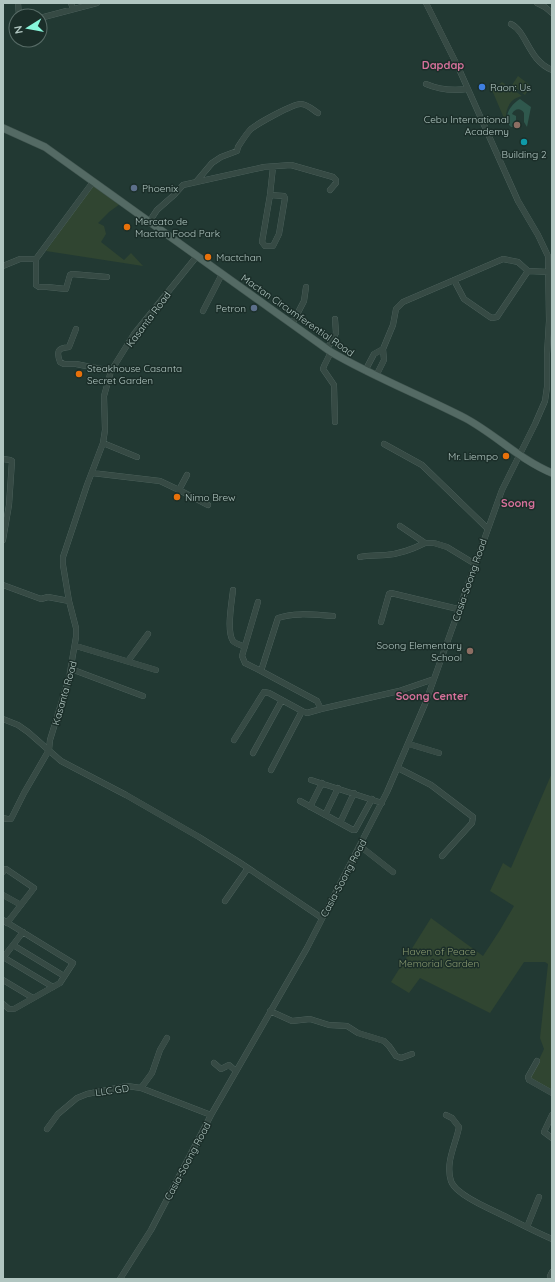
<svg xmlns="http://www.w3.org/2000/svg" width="555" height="1282" font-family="Quicksand,sans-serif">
  <rect width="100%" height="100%" fill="#223933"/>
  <!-- green -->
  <path fill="#304531" d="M518 76 531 86 525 95 512 85Z
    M502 82 522 96C508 99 505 111 506 123L492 90Z
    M93 185 120 204 109 212 98 223 104 226 106 234 101 242 124 260 131 253 143 266 46 251Z
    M552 773V1090L530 1079 544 1049 540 1038 548 964 545 962H524L490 1013 420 978 409 993 391 982 431 918 483 956 500 930 514 906 490 891 503 863 511 868Z"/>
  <!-- water -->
  <path fill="#2f584d" d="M520 99 531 107 527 127 524 122V113C521 108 515 108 512 114L516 116V125L514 127H511C501 118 511 104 520 99Z"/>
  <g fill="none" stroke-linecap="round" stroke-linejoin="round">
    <defs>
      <path id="minor" d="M18 3 19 16
        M71 3 73 9
        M537 3 545 7 552 13
        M40 18 97 3
        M511 24C527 32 528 60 552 70
        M426 84C440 90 452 91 467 89
        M93 182 36 259V285L39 287H47L66 289 70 275 72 274 107 277
        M196 182 212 163 221 157 237 151 238 147C242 141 246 134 251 129 257 124 294 103 301 104 307 104 313 110 318 113
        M270 195 284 196 285 198 279 234 273 246H265L262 242 270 195 273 167
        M149 222 157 210 174 195 183 185 264 167 291 165 333 177 336 180V183L330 190
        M3 266 20 259H36
        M454 280 464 299 490 317 492 318 497 317 528 271
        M203 311 222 274
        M292 324 304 301 306 287
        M76 329 69 347C58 348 56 351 60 362L64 364H76L111 371
        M327 349 336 333 335 319
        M331 352 324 366 323 369 334 385 335 422
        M365 371 374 354 383 349
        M376 376 384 360 383 349 393 325 396 309 403 302 503 259 518 262 528 271 549 272
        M103 443 137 457
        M384 444 422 465 487 528
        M3 459 10 460 12 461 9 505 3 540
        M92 473 160 481 179 490 208 505
        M179 490 187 475
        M400 526 425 543H434L447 547 475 564
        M360 557C369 555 377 556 386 555 400 554 413 549 425 543
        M3 585 41 599 48 597 69 601
        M233 590C232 601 226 631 233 641 236 644 241 645 245 647
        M258 602 242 656 245 663 261 671
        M333 616C315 615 296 612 278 618L261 671 317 701 321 709 399 691 434 679
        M381 622 389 594 391 593 458 609
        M76 646 156 670
        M128 661 148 634
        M71 669 143 696
        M3 719 18 725 28 732 61 761 126 795 199 837 239 862 322 918
        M234 740 264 692 269 693 302 711
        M409 744 439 753
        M253 753 282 700
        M398 768 431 785 473 817 472 823 442 856
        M271 770 302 711 307 713 321 709
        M311 780 382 803
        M300 801 353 830H355L372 799
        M310 807 322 783
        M325 815 338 788
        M3 818 7 819H11L24 793 49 750 50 740 69 678 76 637V628L69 601 63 565V557L87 485 103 443 105 430 104 396 111 371 134 334 197 256
        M340 823 354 793
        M360 846 393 872
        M3 872 4 870 6 869 34 888 7 923
        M3 895 21 905
        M225 901 248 868
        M3 920 73 963 60 983 14 1009H9L3 1004
        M13 945 64 976
        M3 957 53 987
        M3 958 23 932
        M3 980 33 998
        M270 1011 292 1021 310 1019 329 1025 347 1026 358 1033 384 1041 389 1046 396 1056 401 1058 412 1054
        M537 1061 528 1077 529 1080 552 1093
        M214 1063 221 1069 229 1065 236 1071
        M141 1088 152 1073 160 1050 167 1038
        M446 1115 452 1118 459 1127C456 1144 445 1162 451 1181 452 1184 456 1189 459 1191 469 1200 484 1206 496 1212 515 1221 533 1231 552 1239
        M552 1115 544 1132 552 1138
        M47 1129 58 1114 77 1098 87 1094 127 1086 141 1088 211 1115
        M527 1227 539 1197
        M550 1276 552 1272
        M120 1279 151 1230 211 1115 307 948 387 792 425 704 502 490 535 424 545 401 547 387V354L549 321 548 256 538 235 518 201 459 69 426 3"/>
      <path id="major" d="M3 128 45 147 331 352C374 377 420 395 465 418 495 434 520 460 552 473"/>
    </defs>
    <!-- minor casing -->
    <use href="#minor" stroke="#566a65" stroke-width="6"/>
    <!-- major casing -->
    <use href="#major" stroke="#425651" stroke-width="8"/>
    <!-- minor -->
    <use href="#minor" stroke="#364a44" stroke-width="5.5"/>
    <!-- major -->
    <use href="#major" stroke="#546a64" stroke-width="7"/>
  </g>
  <!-- markers -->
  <circle fill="#3f7fe0" stroke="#1b2e29" stroke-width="1.5" cx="482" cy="87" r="4"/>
  <g fill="#8d6e63" stroke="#1b2e29" stroke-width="1.5">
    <circle cx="517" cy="125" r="4"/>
    <circle cx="470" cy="651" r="4"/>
  </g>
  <circle fill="#0f9aa8" stroke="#1b2e29" stroke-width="1.5" cx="524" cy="142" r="4"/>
  <g fill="#5c6f8a" stroke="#1b2e29" stroke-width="1.5">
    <circle cx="134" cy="188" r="4"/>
    <circle cx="254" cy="308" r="4"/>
  </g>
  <g fill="#e8710a" stroke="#1b2e29" stroke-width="1.5">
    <circle cx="127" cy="227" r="4"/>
    <circle cx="208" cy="257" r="4"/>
    <circle cx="79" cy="374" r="4"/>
    <circle cx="506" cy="456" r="4"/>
    <circle cx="177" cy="497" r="4"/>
  </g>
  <g text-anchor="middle" stroke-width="3" stroke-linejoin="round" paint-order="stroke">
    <!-- poi labels -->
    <g font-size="10" fill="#b1c6c1" stroke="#1b2e29" text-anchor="start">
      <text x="490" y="91">Raon: Us</text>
      <text x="509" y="123" text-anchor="end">Cebu International<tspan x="509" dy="12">Academy</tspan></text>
      <text x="524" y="158" text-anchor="middle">Building 2</text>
      <text x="142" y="192">Phoenix</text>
      <text x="135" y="225">Mercato de<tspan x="135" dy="12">Mactan Food Park</tspan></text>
      <text x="216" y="261">Mactchan</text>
      <text x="246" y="312" text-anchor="end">Petron</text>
      <text x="87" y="372">Steakhouse Casanta<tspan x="87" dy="12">Secret Garden</tspan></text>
      <text x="498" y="460" text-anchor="end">Mr. Liempo</text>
      <text x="185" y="501">Nimo Brew</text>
      <text x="462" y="649" text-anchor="end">Soong Elementary<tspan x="462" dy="12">School</tspan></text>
    </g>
    <!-- street labels -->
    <g font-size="10" fill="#b1c6c1" stroke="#1b2e29">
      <text transform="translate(298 315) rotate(35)" y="4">Mactan Circumferential Road</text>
      <text transform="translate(148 319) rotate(-53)" y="4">Kasanta Road</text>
      <text transform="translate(469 580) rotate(-71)" y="4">Casia-Soong Road</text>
      <text transform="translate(64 693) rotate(-74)" y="4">Kasanta Road</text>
      <text transform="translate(343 878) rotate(-62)" y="4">Casia-Soong Road</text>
      <text transform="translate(112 1090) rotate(-8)" y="4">LLC GD</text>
      <text transform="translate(187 1161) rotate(-62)" y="4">Casia-Soong Road</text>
    </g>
    <!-- park labels -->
    <g font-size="10" fill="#8b9b70" stroke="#1b2e29">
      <text x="439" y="955">Haven of Peace<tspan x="439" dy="12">Memorial Garden</tspan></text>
    </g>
    <!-- neighbourhood labels -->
    <g font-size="11" font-weight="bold" fill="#d6719b" stroke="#1b2e29">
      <text x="443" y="69">Dapdap</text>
      <text x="518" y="507">Soong</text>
      <text x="432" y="700">Soong Center</text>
    </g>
  </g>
  <!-- border -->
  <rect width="555" height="1282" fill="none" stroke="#b1c6c1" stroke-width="8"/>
  <!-- north arrow -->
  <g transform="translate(28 28) rotate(259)"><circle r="19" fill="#1b2e29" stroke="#576b66"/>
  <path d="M0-3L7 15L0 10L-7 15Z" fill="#87f5da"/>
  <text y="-6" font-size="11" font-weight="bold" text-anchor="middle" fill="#b1c6c1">N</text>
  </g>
</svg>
